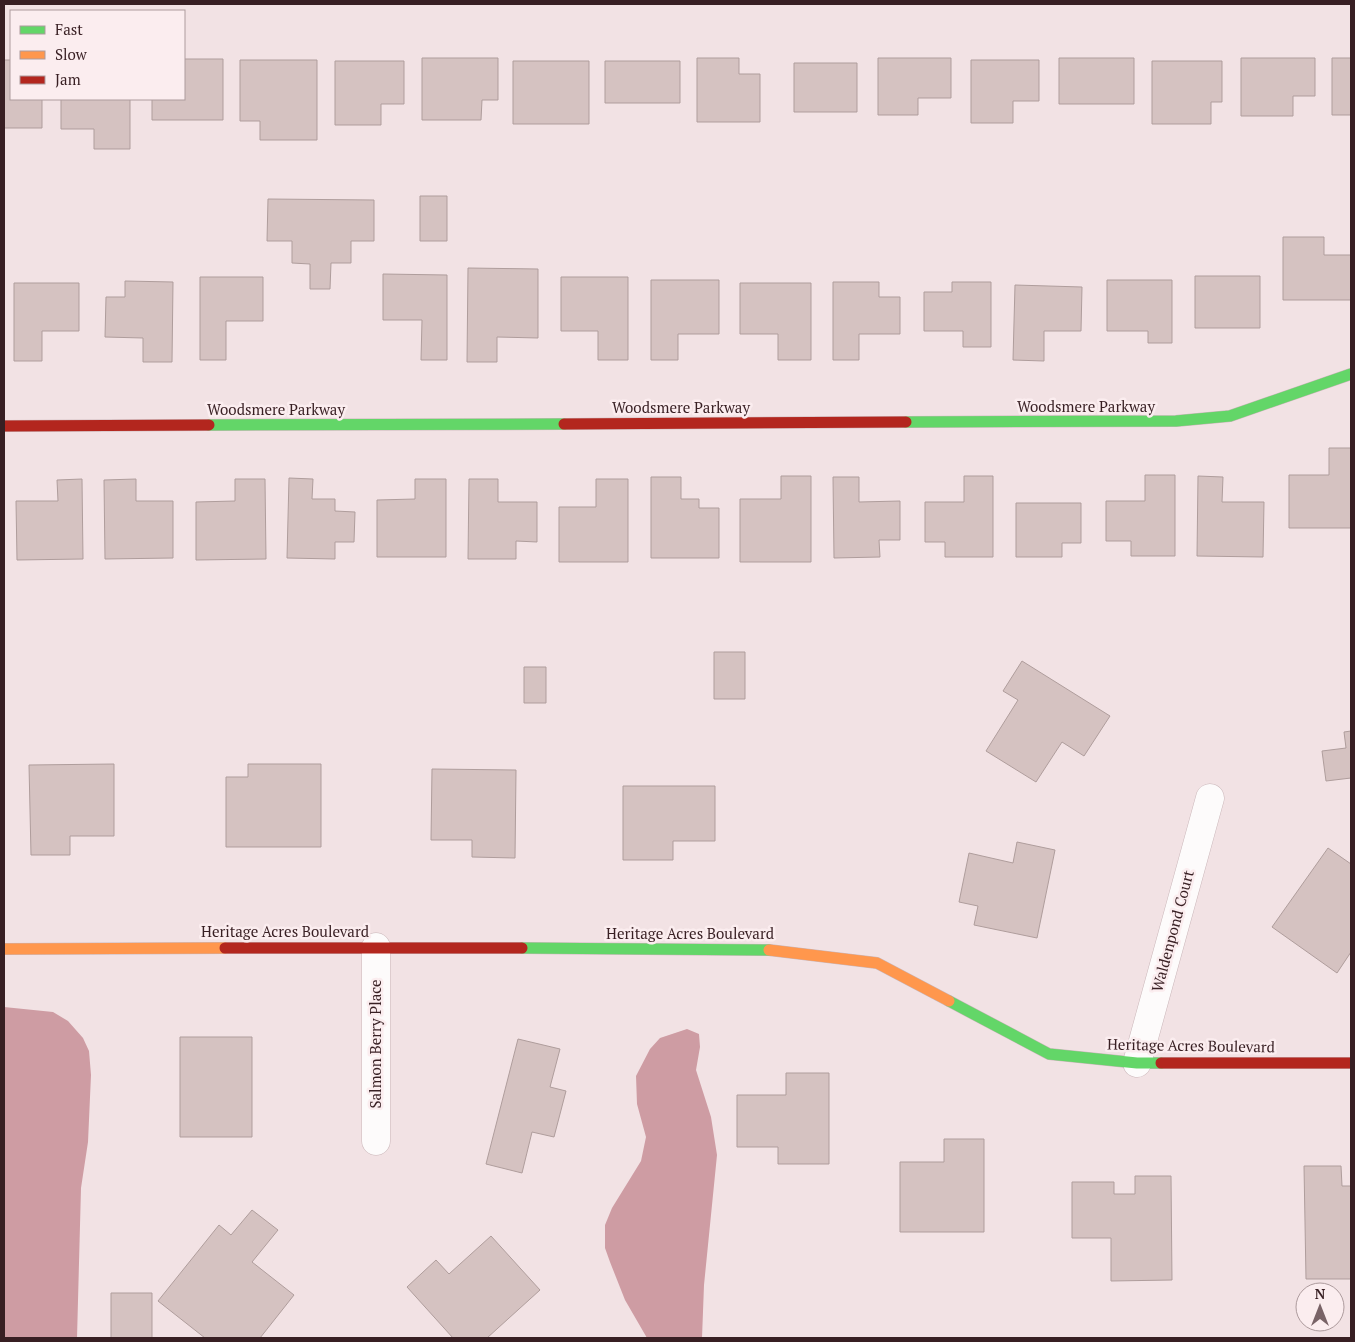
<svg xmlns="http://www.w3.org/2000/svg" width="1355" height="1342" font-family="'PT Serif',serif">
  <rect width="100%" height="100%" fill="#f2e2e4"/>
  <!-- water -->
  <path fill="#ce9ca3" d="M4 1007 53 1012 68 1021 83 1038 89 1051 91 1075 88 1142 81 1188 77 1338H4Z
    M687 1029 699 1034 700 1047 696 1070 711 1117 717 1155 704 1285 702 1338H647L625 1300 610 1262 605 1248V1225L612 1208 641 1161 646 1137 637 1104 636 1076 650 1049 660 1038Z"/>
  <!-- building -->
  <path fill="#d5c2c1" stroke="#af9d9c" d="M422 58H498V100H482L481 120H422Z
    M697 58H739V74H760V122H697Z
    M878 58H951V98H918V115H878Z
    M1059 58H1134V104H1059Z
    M1241 58H1315V96H1293V116H1241Z
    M1332 58H1351V115H1332Z
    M184 59H223V120H152V99H184Z
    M4 60H11V99H42V128H4Z
    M240 60H317V140H260V121H240Z
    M971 60H1039V101H1013V123H971Z
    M335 61H404V104H381V125H335Z
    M513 61H589V124H513Z
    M605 61H680V103H605Z
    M1152 61H1222V102H1211V124H1152Z
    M794 63H857V112H794Z
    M61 99H130V149H94V129H61Z
    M420 196H447V241H420Z
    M268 199 374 200V241H351V263H331L330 289H310V264L292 263V241H267Z
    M1283 237H1324V255H1351V300H1283Z
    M468 268 538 269V338L497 337V362H467Z
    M383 274 447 275V360H421L422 320H383Z
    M1195 276H1260V328H1195Z
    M200 277H263V321H226V360H200Z
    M561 277H628V360H598V331H561Z
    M651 280H719V334H678V360H651Z
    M1107 280H1172V343H1148V331H1107Z
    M125 281 173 282 172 362H143V338L105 337 106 297H125Z
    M833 282H879V297H900V334H859V360H833Z
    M952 282H991V347H963V331H924V292H952Z
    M14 283H79V331H42V361H14Z
    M740 283H811V360H778V334H740Z
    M1015 285 1082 287 1081 331H1044V361L1013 360Z
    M1329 448H1351V528H1289V475H1329Z
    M1145 475H1175V556H1131V541H1106V501H1145Z
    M781 476H811V562H740V499H781Z
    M964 476H993V557H945V542H925V502H964Z
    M1198 476 1223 477 1222 502H1264L1263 557 1197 556Z
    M651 477H681V499H699V508H719V558H651Z
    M833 477H859V502L900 501V540H879L880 557 834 558Z
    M289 478 313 479 312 499H335V511L355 512 354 542H335V559L287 558Z
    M82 479 83 559 17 560 16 501H58L57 480Z
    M136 479V501H173V558L105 559 104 480Z
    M235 479H265L266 559 196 560V502L235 501Z
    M415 479H446V557H377V500L415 499Z
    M469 479H498V502H537V542L516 541V559H468Z
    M596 479H628V562H559V507H596Z
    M1016 503H1081V543H1062V557H1016Z
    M714 652H745V699H714Z
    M1022 661 1110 716 1084 756 1062 742 1036 782 986 751 1018 700 1003 691Z
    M524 667H546V703H524Z
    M1351 731V778L1326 781 1322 751 1346 748 1344 732Z
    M114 764V836H70V855H31L29 765Z
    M248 764H321V847H226V777H248Z
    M432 769 516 770 515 858 472 857V840H431Z
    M623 786H715V841H673V860H623Z
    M1017 842 1055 850 1037 938 974 925 978 906 959 902 969 853 1013 863Z
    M1328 848 1351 864V952L1337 973 1272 927Z
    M180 1037H252V1137H180Z
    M518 1039 560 1049 550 1087 566 1091 554 1137 532 1132 522 1173 486 1164Z
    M786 1073H829V1164H778V1147H737V1095H786Z
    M944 1139H984V1232H900V1162H944Z
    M1304 1166H1341L1342 1186H1351V1279H1306Z
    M1135 1176H1171L1172 1280 1111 1281V1238H1072V1182H1114V1194H1135Z
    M252 1210 278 1230 252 1262 294 1295 260 1338H205L158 1301 219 1225 231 1235Z
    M491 1236 540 1290 487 1338H453L407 1287 436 1260 449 1274Z
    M111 1293H152V1338H111Z"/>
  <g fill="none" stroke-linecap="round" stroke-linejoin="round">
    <defs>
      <path id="street" d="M376 947V1141
        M1137 1063 1210 798"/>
      <path id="fast" d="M906 422 1176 421 1230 416 1351 374
        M209 425 564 424
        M522 948 769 950
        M949 1001 1049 1054 1137 1063H1161"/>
      <path id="slow" d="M4 949 225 948
        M769 950 877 963 949 1001"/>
      <path id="jam" d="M564 424 906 422
        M4 426 209 425
        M225 948H522
        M1161 1063H1351"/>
    </defs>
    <!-- street casing -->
    <use href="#street" stroke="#c9b5b8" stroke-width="29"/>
    <!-- fast casing -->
    <use href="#fast" stroke="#c9b5b8" stroke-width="12"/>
    <!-- slow casing -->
    <use href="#slow" stroke="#c9b5b8" stroke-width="12"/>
    <!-- jam casing -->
    <use href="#jam" stroke="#c9b5b8" stroke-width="12"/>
    <!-- street -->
    <use href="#street" stroke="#fdfbfb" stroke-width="28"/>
    <!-- fast -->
    <use href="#fast" stroke="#63d668" stroke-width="11"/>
    <!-- slow -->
    <use href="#slow" stroke="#ff974d" stroke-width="11"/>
    <!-- jam -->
    <use href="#jam" stroke="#b3261e" stroke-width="11"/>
  </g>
  <g text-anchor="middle" stroke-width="5" stroke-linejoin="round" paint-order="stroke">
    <!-- street labels -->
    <g font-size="15" fill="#381f23" stroke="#fbedef">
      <text x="1086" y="412">Woodsmere Parkway</text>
      <text x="681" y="413">Woodsmere Parkway</text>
      <text x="276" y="415">Woodsmere Parkway</text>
      <text transform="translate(1173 931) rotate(-75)" y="5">Waldenpond Court</text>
      <text x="285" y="937">Heritage Acres Boulevard</text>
      <text x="690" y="939">Heritage Acres Boulevard</text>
      <text transform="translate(376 1044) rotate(-90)" y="5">Salmon Berry Place</text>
      <text transform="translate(1191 1046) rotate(1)" y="5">Heritage Acres Boulevard</text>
    </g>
  </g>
  <!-- border -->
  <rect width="1355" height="1342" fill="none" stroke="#381f23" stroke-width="10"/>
  <!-- legend -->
  <rect x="10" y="10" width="175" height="90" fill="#fbedef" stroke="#ad9b9d"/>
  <rect x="20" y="26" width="25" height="8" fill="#63d668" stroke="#ad9b9d"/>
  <text x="55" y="35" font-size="15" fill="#381f23">Fast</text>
  <rect x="20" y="51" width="25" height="8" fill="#ff974d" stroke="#ad9b9d"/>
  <text x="55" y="60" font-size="15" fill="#381f23">Slow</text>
  <rect x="20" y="76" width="25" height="8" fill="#b3261e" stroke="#ad9b9d"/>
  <text x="55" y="85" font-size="15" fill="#381f23">Jam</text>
  <!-- north arrow -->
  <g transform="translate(1320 1307)"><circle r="24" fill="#fbedef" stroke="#ad9b9d"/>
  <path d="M0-4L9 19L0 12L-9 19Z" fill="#796367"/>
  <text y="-8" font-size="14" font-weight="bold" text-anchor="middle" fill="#381f23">N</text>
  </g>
</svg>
